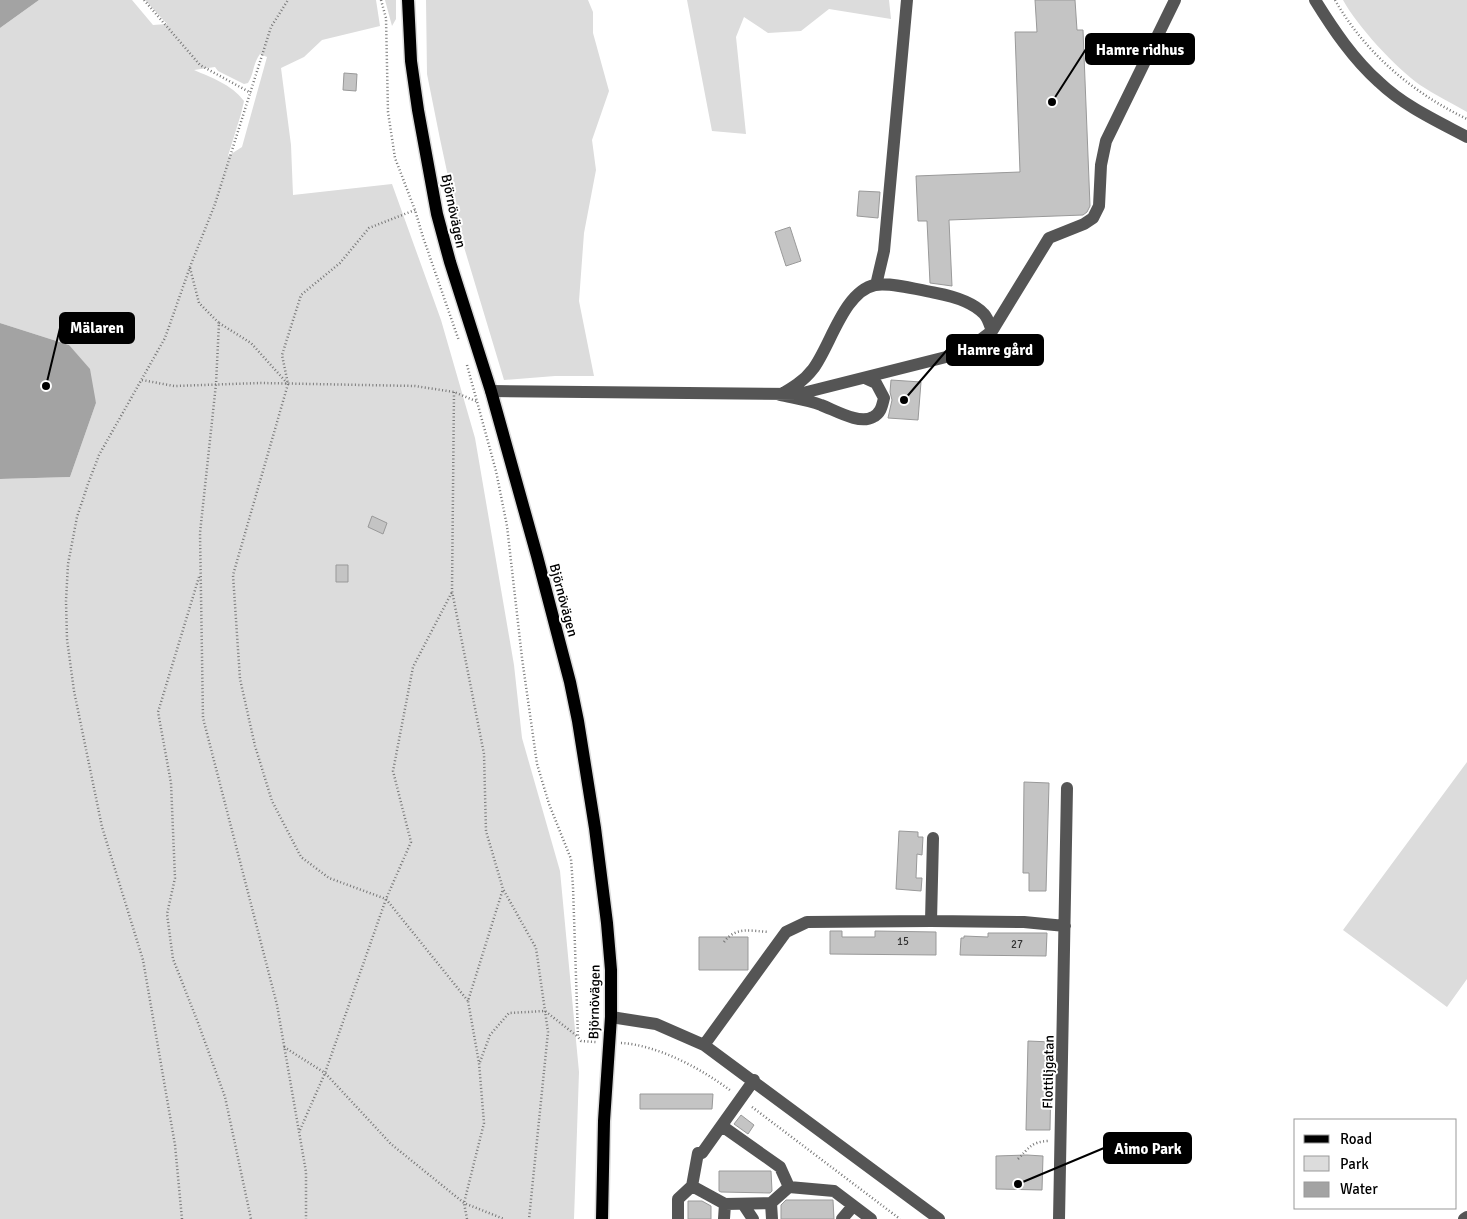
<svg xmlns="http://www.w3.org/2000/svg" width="1467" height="1219" font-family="Signika,sans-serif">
  <rect width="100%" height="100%" fill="#fff"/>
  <!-- green -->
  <path fill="#dcdcdc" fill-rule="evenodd" d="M39 0H132L153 25 167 24 145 0H376L380 26 322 40 304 57 281 68 291 145 293 195 392 184 441 320 475 438 514 665 522 738 560 871 579 1072 574 1219H0V479L70 477 96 403 69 345 0 323V28ZM260 54 267 57 242 147 228 156 241 114 244 101C231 84 212 78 194 70L215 67 218 71 244 84 248 83C254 74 253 63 260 54Z
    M385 0H396V19L392 26Z
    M426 0H588L593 12V33L609 91 592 140 596 170 584 233 579 301 594 376H555L504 380 461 237 440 139 427 74Z
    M687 0H889L891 19 829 9 801 31 768 33 744 17 736 37 746 134 712 131Z
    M1343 0H1467V112C1452 103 1435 95 1420 85 1396 68 1357 26 1343 0Z
    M1467 762V979L1447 1007 1343 930Z"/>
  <!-- water -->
  <path fill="#a3a3a3" d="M0 0H39L0 28Z
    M0 323 69 345 90 369 96 403 70 477 0 479Z"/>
  <!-- building -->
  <path fill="#c4c4c4" stroke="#999" d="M1035 0H1075L1077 30H1083L1090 206 1087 212 1083 215 949 220 952 286 930 283 927 221H918L916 176 1020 172 1015 32H1037Z
    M344 73 357 74 356 91 343 90Z
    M859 191 880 192 878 218 857 216Z
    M790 227 801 261 786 266 775 232Z
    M891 380 921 382 918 420 888 418 892 400 890 392Z
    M372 516 387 523 383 534 368 527Z
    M336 565H348V582H336Z
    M1024 782 1049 783 1046 891H1029V873H1023Z
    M899 831 918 832V837H923L922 855 917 854 916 878H922L921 891 896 889Z
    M830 931H842V937H875V931L936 932V955L830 954Z
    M988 933H1047L1046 956 960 955 961 938H964V936L988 937Z
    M699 937H748V970H699Z
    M1028 1041 1051 1042 1050 1053H1045V1075H1051L1050 1130H1026Z
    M640 1094H713L712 1109H640Z
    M741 1115 754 1125 748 1134 734 1124Z
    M1027 1155 1043 1156 1042 1190 996 1189V1156Z
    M719 1171H771L772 1191 770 1193 721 1192 719 1191Z
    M786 1200H833L834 1219H781V1205Z
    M688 1201H702L711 1206V1219H688Z"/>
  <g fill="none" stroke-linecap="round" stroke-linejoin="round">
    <defs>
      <path id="major" d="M408 0 411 61 418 110 437 214 450 262 491 391 537 556 570 682 578 721 595 828 607 923 611 970V1017L604 1121 602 1219"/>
    </defs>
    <!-- major casing -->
    <use href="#major" stroke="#dbdbdb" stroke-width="15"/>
    <!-- path -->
    <path stroke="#777" stroke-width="2.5" stroke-dasharray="1 2.5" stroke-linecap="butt" d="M144 0 200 65 251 93
      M381 0 386 18 388 112 395 158 415 210 423 237 459 341
      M1335 0C1365 53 1413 93 1467 119
      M415 210 369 228 340 263 301 295 282 355 288 384 233 575 240 679 255 746 272 801 301 857 329 878 386 899 468 1001
      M190 268 199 303 219 323 216 384 200 533 203 718 277 1005 306 1172V1219
      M219 323 251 343 287 383
      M467 365 496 471 507 526 522 658 537 764 549 804 571 859 573 887 578 1037 581 1041 596 1042
      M142 380 174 386 261 383 415 386 454 392 478 402
      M454 392 452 591 484 754 486 831 503 889 536 948 548 1032 529 1219
      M199 577 158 712 171 783 175 878 167 914 173 959 197 1020 225 1097 251 1219
      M724 942C736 926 751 931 769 932
      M621 1043C658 1045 702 1069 731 1091
      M284 1047 325 1073 391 1144 464 1203 504 1219
      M480 1062 490 1035 509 1013 545 1011 577 1036
      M752 1107 900 1219
      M300 1130 325 1073 386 899 411 842 393 771 413 667 452 592
      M1018 1159C1029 1148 1031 1142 1048 1141
      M182 1219 175 1145 143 960 102 827 74 691 67 639 66 601 68 564 77 517 88 484 99 455 165 338 190 267 215 204 271 27 288 0
      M467 1219 464 1203 484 1123 479 1063 468 1001 503 889"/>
    <!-- minor -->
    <path stroke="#555" stroke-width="12" d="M1315 0C1333 29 1353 59 1379 82 1404 106 1437 121 1467 137
      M876 285 884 251 907 0
      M865 378 876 383 884 398C882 406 881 413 873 417 859 425 835 410 821 405 808 400 793 398 780 395 792 388 804 381 813 369 830 347 844 291 875 285 891 282 919 290 936 293 952 296 972 301 984 314 988 318 990 326 992 331
      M491 391 799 394 954 355 968 349 992 331 1049 238 1084 224 1093 218 1099 206 1101 165 1106 141 1175 0
      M931 921 933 838
      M611 1017 656 1024 704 1045 939 1219
      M704 1045 786 932 807 922 931 921 1024 922 1065 926
      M722 1126 780 1167 789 1187 834 1191 871 1219
      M702 1153 754 1080
      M692 1186 725 1204 771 1203 789 1187
      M771 1203 772 1219
      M743 1204 753 1219
      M678 1219V1199L692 1186 698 1153
      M724 1219 725 1204
      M842 1219 853 1206
      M1059 1219 1067 788
      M1464 1219 1467 1217"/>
    <!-- major -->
    <use href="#major" stroke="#000" stroke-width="12"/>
  </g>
  <g text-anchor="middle" stroke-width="4" stroke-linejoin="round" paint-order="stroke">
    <!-- number labels -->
    <g font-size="11" fill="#313131">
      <text x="903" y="945">15</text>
      <text x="1017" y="948">27</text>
    </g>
    <!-- street labels -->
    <g font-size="14" fill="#000" stroke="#fff">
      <text transform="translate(454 211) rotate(78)" y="5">Björnövägen</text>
      <text transform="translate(564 600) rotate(75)" y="5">Björnövägen</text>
      <text transform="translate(594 1002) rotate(-89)" y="5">Björnövägen</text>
      <text transform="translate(1048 1072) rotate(-89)" y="5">Flottiljgatan</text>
    </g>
  </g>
  <!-- callouts -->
  <path fill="none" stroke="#000" stroke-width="2" d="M1052 102L1086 49M46 386L60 328M904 400L947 350M1018 1184L1104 1148"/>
  <g fill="#000" stroke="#fff" stroke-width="2">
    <circle cx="1052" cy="102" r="5"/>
    <circle cx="46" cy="386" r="5"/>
    <circle cx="904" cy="400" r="5"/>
    <circle cx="1018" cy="1184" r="5"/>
  </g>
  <g fill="#000" stroke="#000" stroke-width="2">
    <rect x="1086" y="34" width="108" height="30" rx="5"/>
    <rect x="60" y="313" width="74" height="30" rx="5"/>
    <rect x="947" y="335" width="96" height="30" rx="5"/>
    <rect x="1104" y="1133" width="87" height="30" rx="5"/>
  </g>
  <g font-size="15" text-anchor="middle" font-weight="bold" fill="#fff">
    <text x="1140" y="55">Hamre ridhus</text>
    <text x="97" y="333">Mälaren</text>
    <text x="995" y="355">Hamre gård</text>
    <text x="1148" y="1154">Aimo Park</text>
  </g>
  <!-- legend -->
  <rect x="1294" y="1119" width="162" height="90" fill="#ffffff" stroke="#999999"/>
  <rect x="1304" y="1135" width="25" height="8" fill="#000000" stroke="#999999"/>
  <text x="1340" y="1144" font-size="15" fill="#000000">Road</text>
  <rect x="1304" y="1156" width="25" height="15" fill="#dcdcdc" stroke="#999999"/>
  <text x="1340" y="1169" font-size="15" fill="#000000">Park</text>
  <rect x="1304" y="1182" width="25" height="15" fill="#a3a3a3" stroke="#999999"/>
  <text x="1340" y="1194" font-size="15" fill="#000000">Water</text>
</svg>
